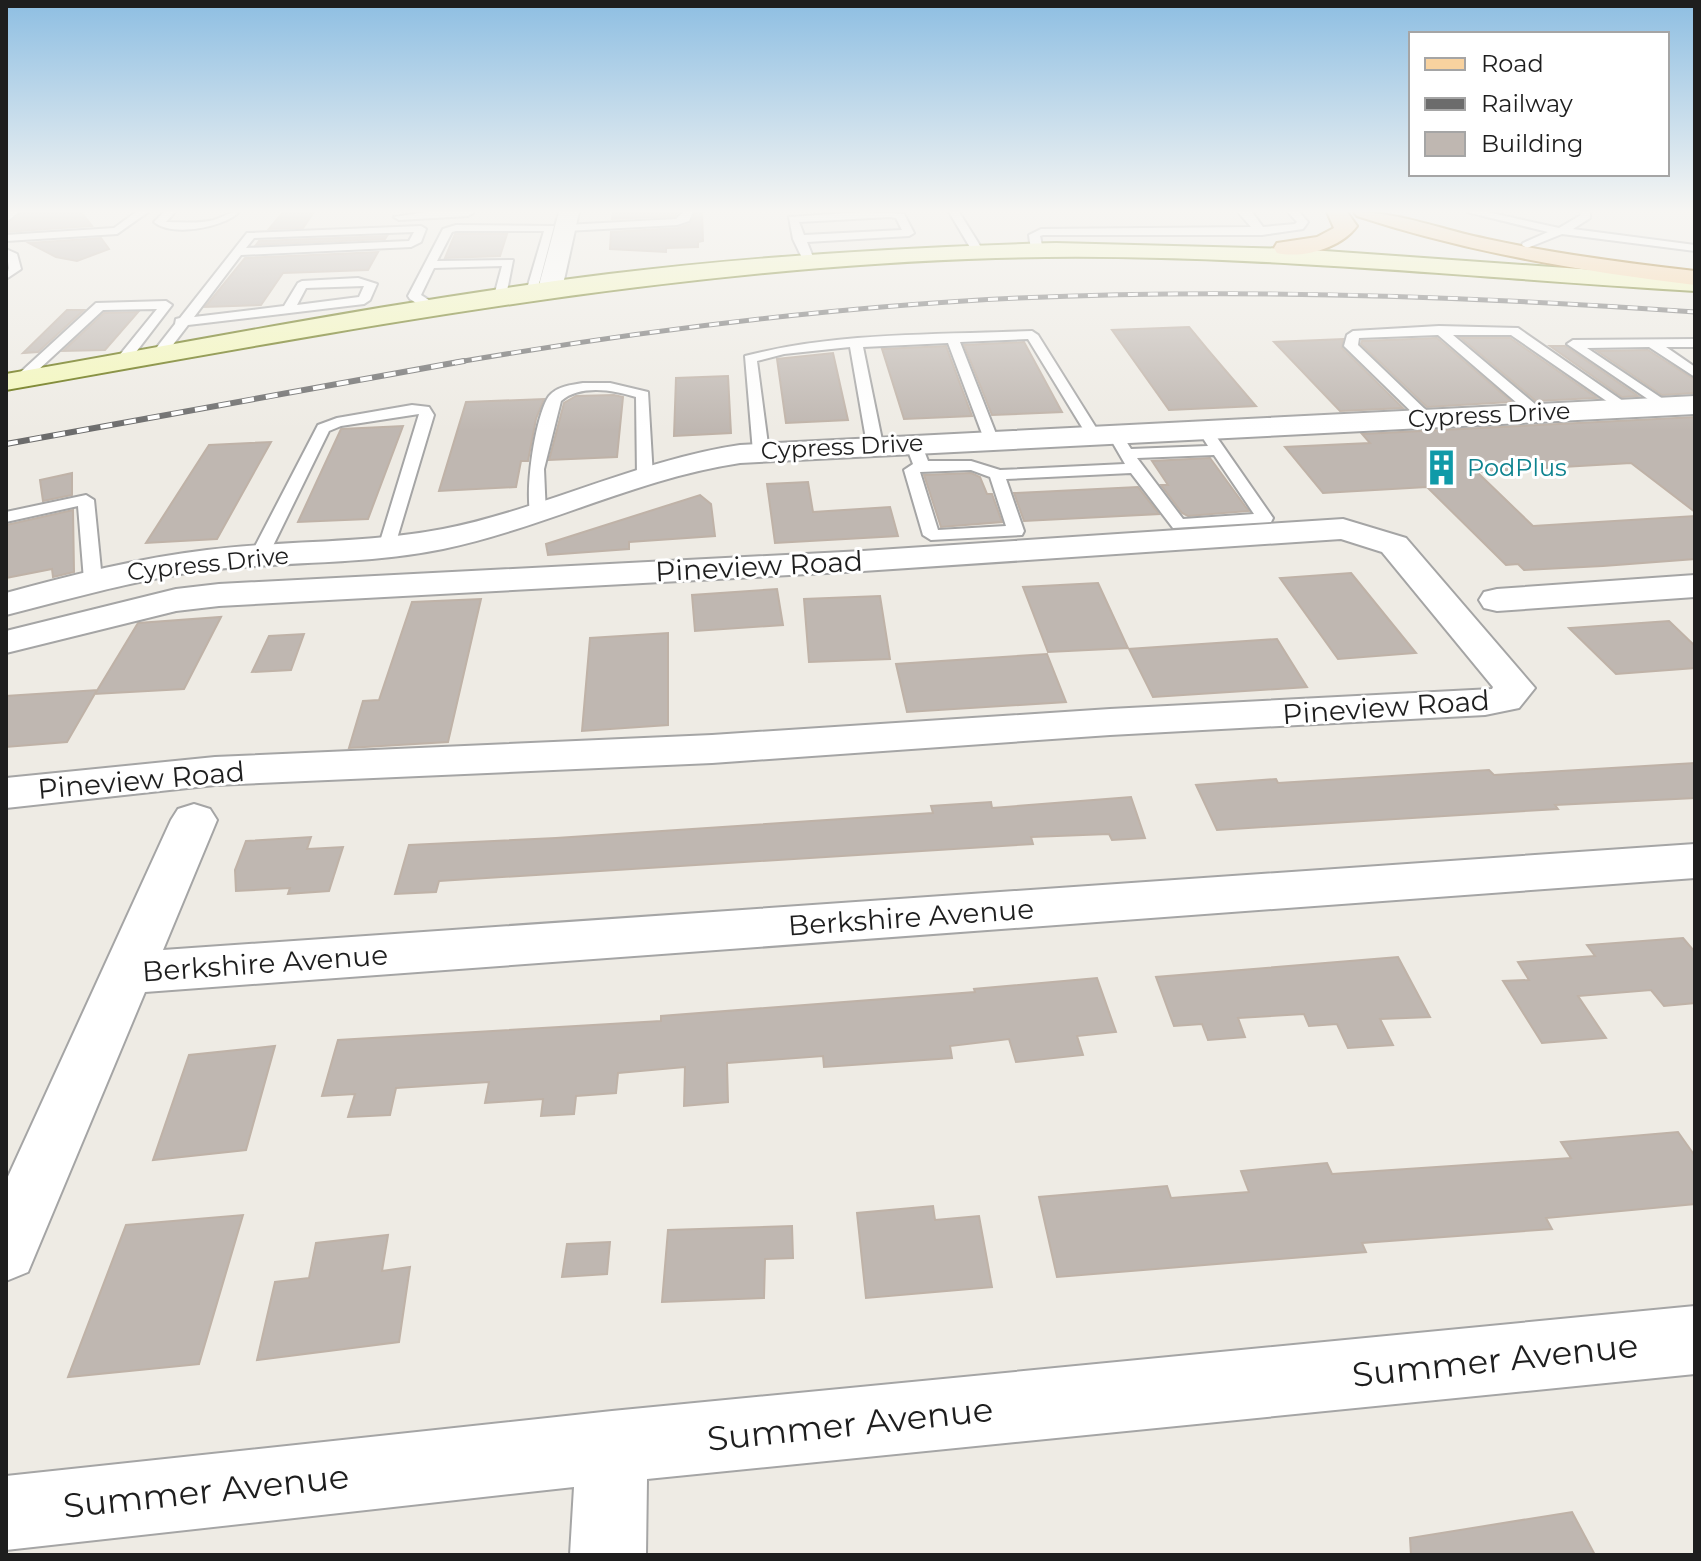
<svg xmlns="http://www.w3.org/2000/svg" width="1701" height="1561" font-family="Montserrat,sans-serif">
  <rect width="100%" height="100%" fill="#eeebe4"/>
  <!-- building -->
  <path fill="#bfb7b1" stroke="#bfb2a7" stroke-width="2" d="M22 212H81L92 226 6 232V225Z
    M283 212H314L303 228 269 229Z
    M613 212H678L675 216 612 219Z
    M696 212H702L703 241 698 242V247L666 248V252L610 249 611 232 678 228 690 224Z
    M455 234H507L500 256 445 258Z
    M387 236 385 239 256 245 259 241Z
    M101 238 109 249 77 261 56 257 29 243Z
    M378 252 368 270 283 273 261 305 205 307 245 258Z
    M67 310H84L38 352 23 353Z
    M138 312 105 350 63 351 104 313Z
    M1189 327 1208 350 1256 406 1169 410 1112 330Z
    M1437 338 1512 402 1427 407 1361 344 1362 341Z
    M1461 338H1510L1597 398 1536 401Z
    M1343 339 1342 348 1403 408 1340 411 1274 342Z
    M1024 342 1062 412 992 415 964 345Z
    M946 346 972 416 904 419 882 349Z
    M1550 346H1565L1638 396 1622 397Z
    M1648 350 1695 380V393L1662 395 1597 351Z
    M833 353 848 420 786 423 777 359Z
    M728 376 731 433 674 436 676 378Z
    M614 395 623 397 617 457 549 460 564 403 576 396Z
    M544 399 536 419 528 461H521L516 487 439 491 466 402Z
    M1695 417V512L1631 463 1477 472 1533 526 1695 516V559L1603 566 1524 570 1518 564 1506 565 1427 487 1323 493 1285 447 1370 443 1362 434Z
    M403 426 368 519 298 522 341 429Z
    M271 442 217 539 146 543 209 445Z
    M1210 458 1245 506 1249 511 1188 516 1182 513 1161 485H1168L1152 461Z
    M72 473V495L43 501 40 480Z
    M971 473 980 477 987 494H992L1002 522 941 527 924 475Z
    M808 482 813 512 890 507 898 536 775 543 767 484Z
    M1138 487 1159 514 1024 521 1014 493Z
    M700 495 711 504 715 536 629 542V549L548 555 546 544Z
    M73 510 74 572 53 577 52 569 6 578V525Z
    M1351 573 1416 653 1338 659 1280 578Z
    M1098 583 1128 648 1048 652 1023 587Z
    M777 589 783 625 695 631 692 595Z
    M880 596 890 659 809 662 804 599Z
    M481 599 448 742 349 748 363 701 379 700 412 602Z
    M221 617 184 689 95 694 138 623Z
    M1669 621 1695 646V668L1616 674 1569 628Z
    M668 633V725L582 731 590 638Z
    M304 634 291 670 252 672 269 636Z
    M1277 639 1307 687 1153 697 1129 649Z
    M1047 654 1066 702 907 712 896 664Z
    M97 690 67 742 6 747V696Z
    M1695 763V798L1555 805 1558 809 1217 830 1196 785 1276 779 1278 783 1489 770 1494 775Z
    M1131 797 1145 838 1112 840 1109 834 1031 837 1033 844 439 881 436 892 395 894 409 845 556 838 933 813 931 806 991 802 992 808Z
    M311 837 307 849 343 847 329 891 288 894 290 888 236 891 235 870 246 841Z
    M1683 938 1695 952V1003L1664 1006 1651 990 1578 996 1606 1038 1542 1043 1503 981 1529 980 1518 962 1595 956 1587 945Z
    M1398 957 1430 1017 1380 1019 1393 1045 1348 1048 1337 1024 1309 1026 1304 1014 1238 1018 1245 1037 1208 1040 1202 1024 1174 1026 1156 977Z
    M1097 978 1116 1032 1077 1036 1083 1055 1016 1062 1009 1039 950 1046 952 1058 824 1067 823 1056 727 1063 728 1102 684 1106 685 1067 618 1073 616 1093 576 1096 574 1114 541 1116 543 1099 485 1103 489 1082 396 1088 390 1115 348 1117 355 1094 322 1096 338 1040 661 1021V1016L975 992 974 989Z
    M275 1046 246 1150 153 1160 189 1055Z
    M1678 1132 1695 1156V1204L1546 1218 1552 1229 1362 1243 1366 1252 1057 1277 1039 1197 1167 1186 1171 1198 1249 1192 1241 1171 1327 1163 1332 1174 1571 1158 1561 1142Z
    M933 1206 935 1220 979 1216 992 1287 866 1298 857 1213Z
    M243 1215 199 1364 68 1377 126 1225Z
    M792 1226 793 1258 765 1259 764 1298 662 1302 668 1230Z
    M388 1235 382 1271 410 1267 399 1342 257 1360 275 1282 309 1278 316 1243Z
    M610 1242 607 1274 562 1277 567 1244Z
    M1572 1512 1595 1555H1411L1410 1538Z"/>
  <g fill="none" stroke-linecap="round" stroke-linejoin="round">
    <defs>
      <path id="lane" d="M19 212 6 222 8 212Z
        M136 212H148L117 234 6 241V235L114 228Z
        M164 212H175L166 222C182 222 199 224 214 220 224 217 228 212 239 212 223 228 171 237 154 222Z
        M427 212H473V213L468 216 399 220 394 217Z
        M683 212H693L689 221 677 225 566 231 561 228 566 225 676 219Z
        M863 212 904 214 914 233 909 236 807 242 815 262 805 264 793 239 789 217ZM890 217 896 218 902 230 804 235 799 222Z
        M949 212H959L984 252 982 254H974Z
        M1238 212H1252L1263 227 1295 224 1297 222 1288 212H1299L1308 222 1303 229 1262 235H1043L1040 236 1043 250 1037 253 1031 250 1029 235 1041 229 1251 227Z
        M1467 212H1487L1559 228 1581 215 1580 212H1590V218L1573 229 1695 245V251L1562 234 1527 248 1522 245 1523 243 1548 232Z
        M456 225 554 226 536 295 526 292 544 231H456L452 232 437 261 513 260 506 296 500 300 494 296 502 266 434 268 421 295 435 304V310H427L410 299 408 296 443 229Z
        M421 226 426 229 421 242 411 247 241 255 194 317 284 306 298 283 302 281 358 278 377 284 370 300 364 304 188 325 162 359 150 356 175 324 176 319 180 318 247 233ZM414 232 409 241 246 248 254 238ZM364 286 359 297 297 305 306 288Z
        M6 249 17 254 21 269 6 279 9 268Z
        M166 301 172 305 126 365 114 362 157 309 103 310 24 383 12 380 96 303Z
        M1439 326 1518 328 1633 408 1631 411H1621L1511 335H1453L1541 409V415H1531L1438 335 1359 338 1358 345 1431 415V421H1421L1344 346 1347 335 1353 331Z
        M1032 331 1038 335 1100 434 1098 437H1088L1028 339 960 342 998 439 996 442 991 443 984 439 948 343 863 347 883 445 875 450 867 445 850 347 784 354 757 361 769 452 761 457 753 452 745 356C838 332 937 335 1032 331Z
        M1695 339V347H1666L1695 367V377L1649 347 1587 348 1669 403V409L1664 410 1567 344 1573 340Z
        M583 383H610L648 392 653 477 645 482 637 477 636 397C614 390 580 384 561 401L544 469 546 515 538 520 532 519C523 498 535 415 549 396 557 386 572 385 583 383Z
        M412 405 429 407 434 415 393 552 387 553 378 548 419 414 341 426 329 431 268 556 259 561 253 560 250 556 318 425 337 418Z
        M1204 425 1209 426 1273 518 1271 522 1173 528 1131 473 1006 479 1024 531 1022 535 931 540 923 535 904 470 913 464 905 443 913 438 921 443 928 461H971L1000 470 1125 464 1107 433 1114 429 1119 430 1131 449 1208 446 1197 429ZM1214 455 1254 514 1183 519 1137 458ZM971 470 990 477 1006 526 938 530 920 472Z
        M86 495 94 500 102 580 93 585 84 580 78 506 6 522V512Z"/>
      <path id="street" d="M559 212H579L562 289 558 294H542L538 289Z
        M1695 396V414L740 463C638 478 544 528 443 549 365 565 286 561 207 570 139 579 73 598 6 615V593C72 575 139 558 207 550 286 540 365 544 443 529 544 509 638 460 740 445Z
        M1343 519 1406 538 1535 688 1519 708 1485 715 1110 735 712 763 215 785 6 808V778L215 757 712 735 1110 709 1492 689 1493 687 1382 552 1341 539 863 571 219 606 176 611 6 653V631L176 589 219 584 863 551Z
        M1695 575V597L1497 611 1484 608 1479 600 1484 592 1497 589Z
        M194 804 210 809 217 820 163 950 1695 844V878L145 992 28 1272 6 1281V1181L171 820 178 809Z
        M1695 1306V1374L647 1479 646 1555H570L574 1487 6 1550V1476L612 1411Z"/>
      <path id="secondary" d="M1056 243 1296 249 1695 277V291C1462 277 1230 251 996 258 661 268 335 332 6 390V374C207 339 407 299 609 274 758 256 907 247 1056 243Z"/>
      <path id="primary" d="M1327 212H1347L1357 226C1341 248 1303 259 1277 253L1274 248 1277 243 1317 237 1334 228Z
        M1354 212C1400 212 1442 230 1487 239 1555 254 1625 263 1695 271V285C1580 271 1467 252 1357 216Z"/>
    </defs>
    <!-- lane casing -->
    <use href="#lane" stroke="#a5a5a5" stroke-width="4"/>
    <!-- street casing -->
    <use href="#street" stroke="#a5a5a5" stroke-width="4"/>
    <!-- secondary casing -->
    <use href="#secondary" stroke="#647009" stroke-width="4"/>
    <!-- primary casing -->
    <use href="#primary" stroke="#916406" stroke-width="4"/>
    <!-- lane -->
    <use href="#lane" fill="#fff" fill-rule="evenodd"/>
    <!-- street -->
    <use href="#street" fill="#fff" fill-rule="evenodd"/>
    <!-- secondary -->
    <use href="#secondary" fill="#f3f7ba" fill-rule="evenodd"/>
    <!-- primary -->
    <use href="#primary" fill="#f8d29f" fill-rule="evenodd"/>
    <defs>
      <path id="rail-far1" d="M452 363C639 331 829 307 1018 298 1244 288 1470 296 1695 312"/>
      <path id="rail" d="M6 444 464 361"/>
    </defs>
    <!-- rail-far1 casing -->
    <use href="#rail-far1" stroke="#6c6c6c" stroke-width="5"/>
    <!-- rail casing -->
    <use href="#rail" stroke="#6c6c6c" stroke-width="6"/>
    <!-- rail-far1 -->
    <use href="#rail-far1" stroke="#fff" stroke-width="3" stroke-dasharray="10" stroke-linecap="butt"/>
    <!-- rail -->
    <use href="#rail" stroke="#fff" stroke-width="4" stroke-dasharray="12" stroke-linecap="butt"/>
  </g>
  <!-- sky -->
  <linearGradient id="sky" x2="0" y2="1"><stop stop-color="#8dbee2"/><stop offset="0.49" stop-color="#f7f6f3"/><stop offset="1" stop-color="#f7f6f3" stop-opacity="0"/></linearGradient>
  <rect width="1701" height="431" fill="url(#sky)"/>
  <!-- icons -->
  <defs>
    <symbol id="building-bare" viewBox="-9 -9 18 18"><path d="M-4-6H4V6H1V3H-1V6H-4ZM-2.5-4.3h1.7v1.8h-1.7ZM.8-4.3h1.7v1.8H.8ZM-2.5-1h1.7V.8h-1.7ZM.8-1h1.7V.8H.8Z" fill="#0f9aa8" stroke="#fff" stroke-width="2.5" paint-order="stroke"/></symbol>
  </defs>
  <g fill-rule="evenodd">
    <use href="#building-bare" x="1416" y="442" width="51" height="51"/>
  </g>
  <g text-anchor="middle" stroke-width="6" stroke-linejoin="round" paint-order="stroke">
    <!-- far-street labels -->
    <g font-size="24" fill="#1e1e1e" stroke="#fff">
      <text transform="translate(1489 415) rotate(-3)" y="8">Cypress Drive</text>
      <text transform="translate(842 447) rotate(-3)" y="8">Cypress Drive</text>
      <text transform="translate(208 564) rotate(-6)" y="8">Cypress Drive</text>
    </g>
    <!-- far-culture labels -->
    <g font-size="24" fill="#0d838f" stroke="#fff" text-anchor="start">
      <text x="1467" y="476">PodPlus</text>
    </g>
    <!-- street labels -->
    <g font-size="28" fill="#1e1e1e" stroke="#fff">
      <text transform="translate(759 566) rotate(-3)" y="10">Pineview Road</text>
      <text transform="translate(1386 707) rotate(-4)" y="10">Pineview Road</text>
      <text transform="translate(141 780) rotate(-5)" y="10">Pineview Road</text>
      <text transform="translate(911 917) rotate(-4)" y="10">Berkshire Avenue</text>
      <text transform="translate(265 963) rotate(-4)" y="10">Berkshire Avenue</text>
    </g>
    <!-- near-street labels -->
    <g font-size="34" fill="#1e1e1e" stroke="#fff">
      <text transform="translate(1495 1360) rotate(-6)" y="12">Summer Avenue</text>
      <text transform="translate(850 1424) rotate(-6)" y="12">Summer Avenue</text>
      <text transform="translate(206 1491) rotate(-6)" y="12">Summer Avenue</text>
    </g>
  </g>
  <!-- border -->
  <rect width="1701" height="1561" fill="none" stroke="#1e1e1e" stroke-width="16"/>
  <!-- legend -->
  <rect x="1409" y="32" width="260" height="144" fill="#ffffff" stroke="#a5a5a5" stroke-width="2"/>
  <rect x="1425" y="58" width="40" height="12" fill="#f8d29f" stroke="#a5a5a5" stroke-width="2"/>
  <text x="1481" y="72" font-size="24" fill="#1e1e1e">Road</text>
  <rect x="1425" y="98" width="40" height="12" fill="#6c6c6c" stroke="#a5a5a5" stroke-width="2"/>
  <text x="1481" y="112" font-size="24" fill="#1e1e1e">Railway</text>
  <rect x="1425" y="132" width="40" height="24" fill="#bfb7b1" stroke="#a5a5a5" stroke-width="2"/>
  <text x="1481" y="152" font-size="24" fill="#1e1e1e">Building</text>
</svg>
